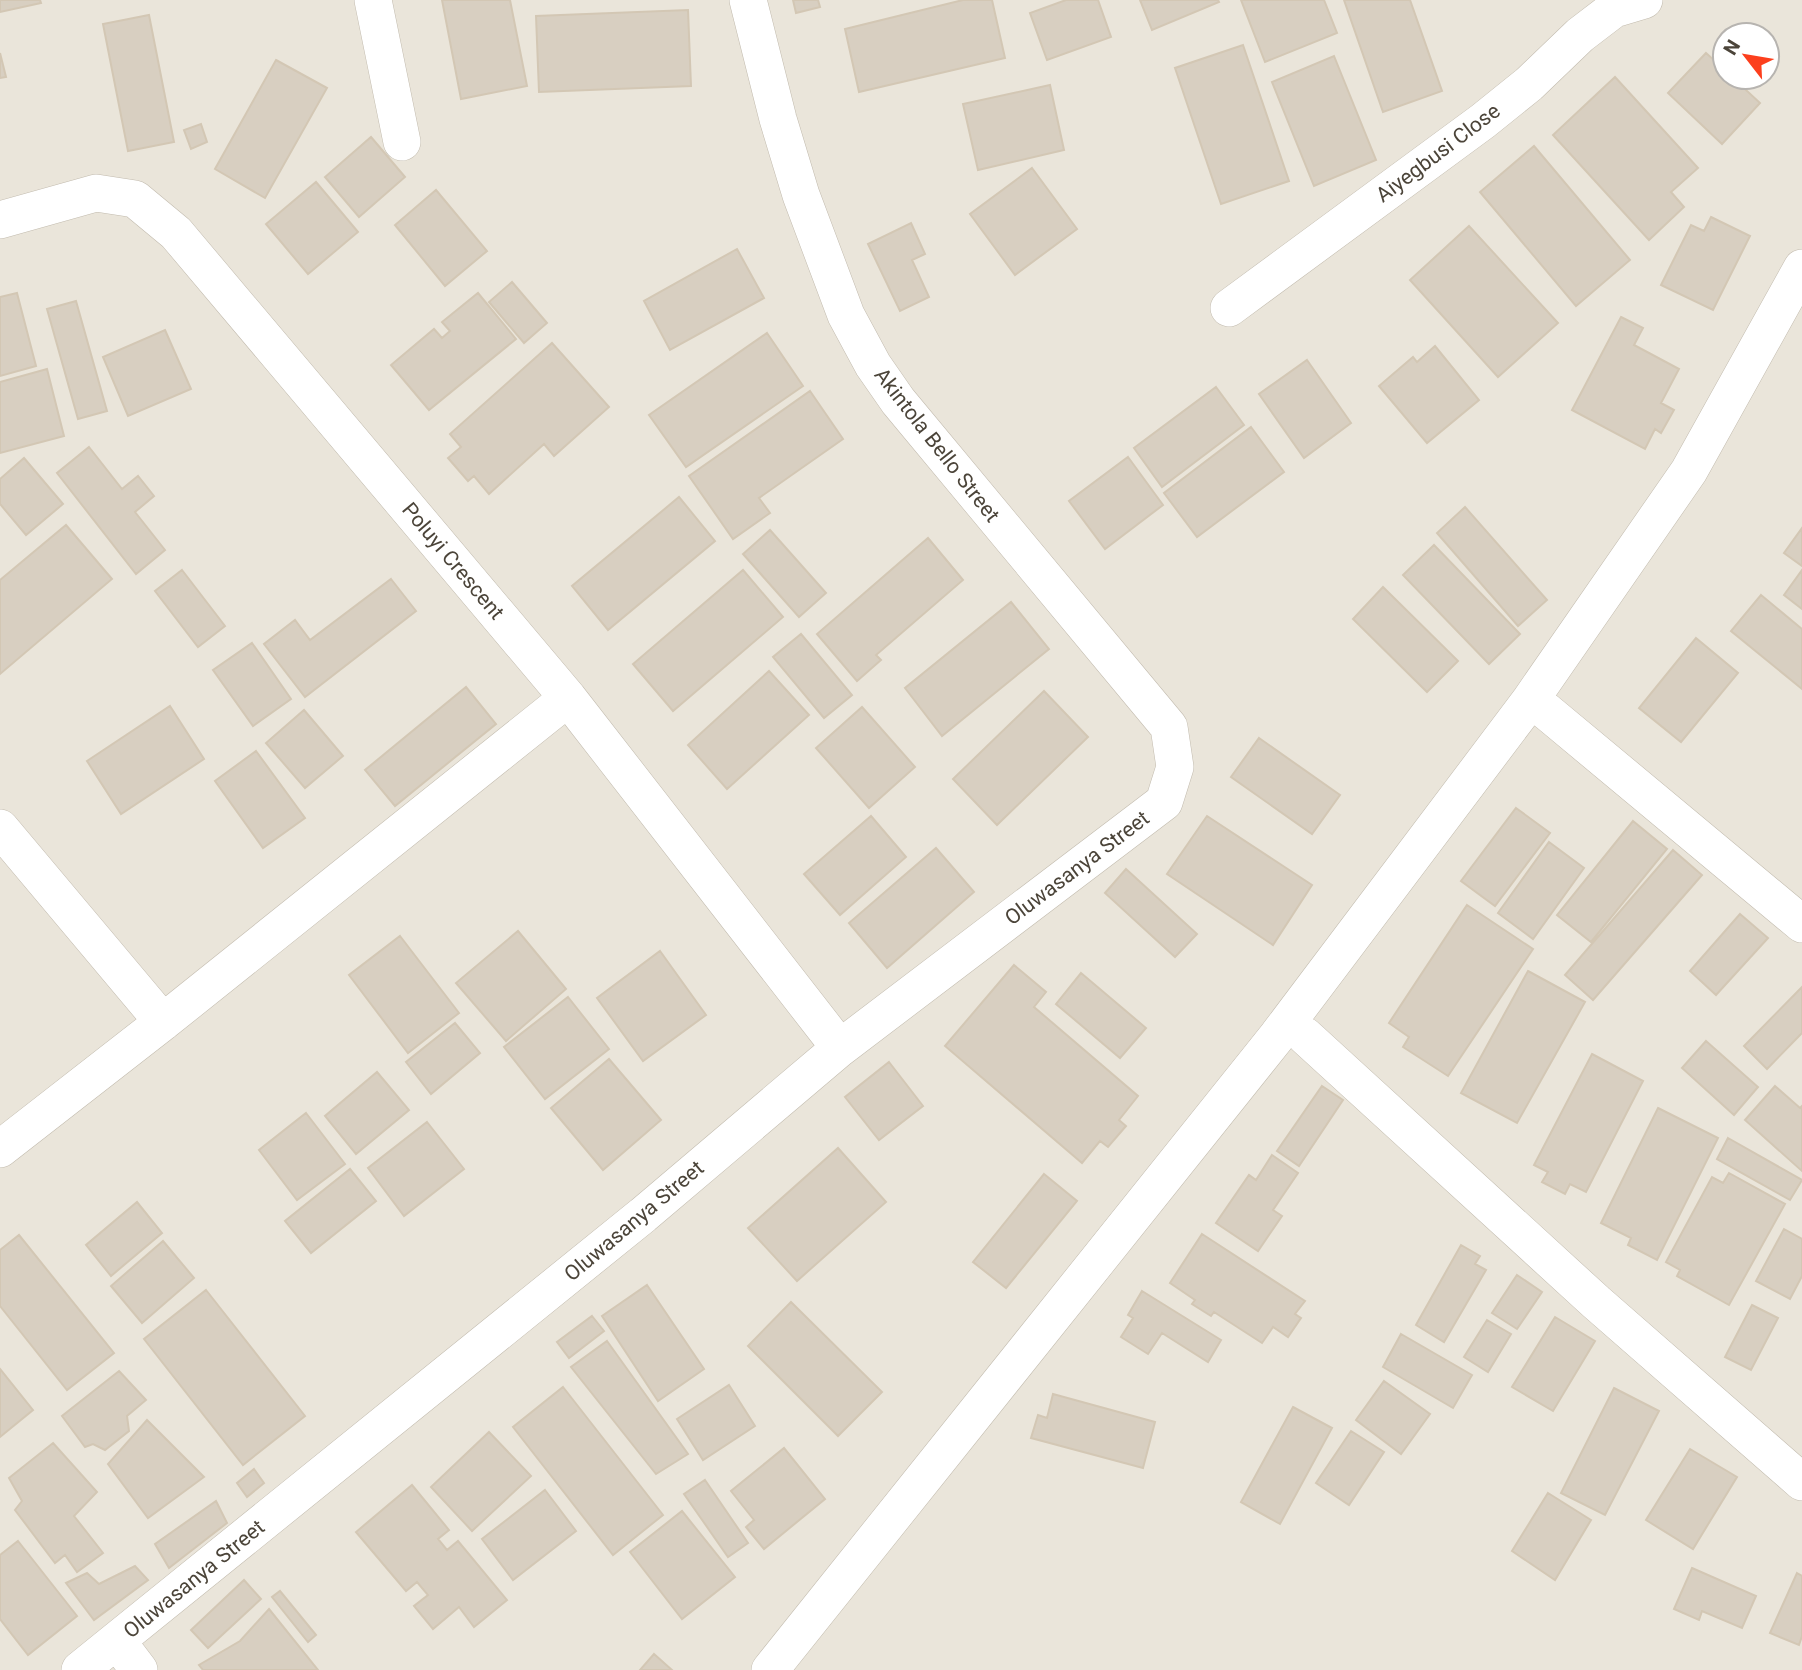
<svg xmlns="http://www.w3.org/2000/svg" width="1802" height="1670" font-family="Roboto,sans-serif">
  <rect width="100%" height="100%" fill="#f6f3ec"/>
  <!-- residential -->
  <path fill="#eae5da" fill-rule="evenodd" d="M0 0H1802V1670H0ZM1725 35H1767V77H1725Z"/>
  <!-- building -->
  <path fill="#d8cfc1" stroke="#d3c7b4" stroke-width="2" d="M0 0H40L41 3 0 12Z
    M442 0H510L527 86 461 99Z
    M793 0H818L820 7 796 13Z
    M963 0H992L1005 58 859 92 845 29Z
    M1066 0H1098L1111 37 1047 60 1030 13Z
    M1140 0H1218L1219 2 1152 30Z
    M1241 0H1324L1337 33 1265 62Z
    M1344 0H1410L1442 91 1383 112Z
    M688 10 691 86 539 92 536 16Z
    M149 15 174 142 128 151 103 24Z
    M1243 45 1289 181 1221 204 1175 68Z
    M0 53 6 77 0 78Z
    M1706 53 1725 70V77H1732L1760 103 1722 144 1668 93Z
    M1334 56 1376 160 1314 186 1272 82Z
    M276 60 327 88 265 198 215 169Z
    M1615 77 1698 168 1671 192 1684 207 1649 240 1553 135Z
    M1050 85 1064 150 978 170 963 104Z
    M201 124 207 142 191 149 184 130Z
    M371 137 405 177 359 217 325 177Z
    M1534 146 1630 260 1576 306 1480 192Z
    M1032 168 1077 229 1015 275 970 214Z
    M316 182 358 232 308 274 266 224Z
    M436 190 487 251 445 286 395 225Z
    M1711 217 1750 236 1713 310 1661 285 1691 225 1704 231Z
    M911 223 925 254 912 260 929 297 900 311 868 244Z
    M1469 226 1558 323 1498 377 1410 280Z
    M737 249 764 298 670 350 644 301Z
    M512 282 547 323 524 343 489 302Z
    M17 293 36 366 0 376V297Z
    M478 293 516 339 429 410 391 365 434 329 442 338 450 331 442 322Z
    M76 301 107 411 78 419 47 309Z
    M1621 317 1643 328 1634 345 1679 369 1661 403 1674 410 1661 433 1655 429 1645 449 1572 410Z
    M165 330 191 389 128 416 103 357Z
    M767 333 803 386 686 467 649 415Z
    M552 343 609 407 554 456 544 444 489 494 474 476 468 481 448 458 461 447 450 434Z
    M1435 346 1479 400 1427 443 1379 386 1413 357 1417 362Z
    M1307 360 1351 423 1304 458 1259 394Z
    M47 369 64 436 0 453V382Z
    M1216 387 1244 425 1162 487 1134 448Z
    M810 391 843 439 759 498 770 513 733 539 689 476Z
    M1251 427 1284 472 1197 537 1164 493Z
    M89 447 122 489 138 476 154 496 135 512 165 550 136 574 57 473Z
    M1128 457 1163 505 1105 549 1069 501Z
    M24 458 63 504 26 535 0 504V479Z
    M679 497 715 541 608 630 572 586Z
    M1465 507 1547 600 1518 626 1437 533Z
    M66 525 112 579 0 674V580Z
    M1802 528V566L1784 553Z
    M770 530 826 593 799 617 743 554Z
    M928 538 963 580 876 655 881 660 857 681 817 634Z
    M1434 545 1520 634 1489 664 1403 575Z
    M182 570 225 626 198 647 155 591Z
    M743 570 783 617 673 711 633 664Z
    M1802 570V609L1784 595Z
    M391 579 416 611 305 697 264 644 295 620 310 640Z
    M1383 587 1458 661 1427 692 1353 619Z
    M1761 595 1802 629V689L1731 631Z
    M1011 602 1049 649 942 736 905 688Z
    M801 634 852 695 824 718 773 657Z
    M1696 638 1738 673 1681 742 1639 708Z
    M252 643 291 699 253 726 213 670Z
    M769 671 809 715 727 789 688 745Z
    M466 687 496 724 395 806 365 770Z
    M1044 691 1088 737 997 825 953 779Z
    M170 706 204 759 121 814 87 761Z
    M862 707 915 767 869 808 816 748Z
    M304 710 343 756 305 788 266 743Z
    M1259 738 1340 795 1312 834 1231 777Z
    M256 751 305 818 263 848 215 781Z
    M1516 808 1550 833 1495 906 1461 881Z
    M871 816 906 857 840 915 804 874Z
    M1207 816 1312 885 1273 945 1167 874Z
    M1633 821 1667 849 1591 942 1557 915Z
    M1549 842 1584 868 1533 939 1498 913Z
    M936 848 974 892 887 968 849 923Z
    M1673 850 1702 875 1593 1000 1565 975Z
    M1126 869 1197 934 1175 957 1105 893Z
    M1467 905 1533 949 1448 1076 1403 1047 1409 1037 1389 1023Z
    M1740 914 1768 938 1716 995 1690 971Z
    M518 931 566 989 506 1041 456 983Z
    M400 936 459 1013 408 1053 349 975Z
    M660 951 706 1015 643 1061 597 998Z
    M1014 965 1046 992 1034 1007 1138 1096 1119 1120 1126 1126 1108 1147 1100 1141 1082 1163 945 1046Z
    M1528 971 1585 1002 1517 1123 1461 1093Z
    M1081 973 1146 1028 1120 1058 1056 1004Z
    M1802 987V1033L1767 1069 1744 1046Z
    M568 997 609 1049 545 1099 504 1047Z
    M455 1023 480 1053 431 1094 406 1062Z
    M1706 1041 1758 1087 1734 1115 1682 1068Z
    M1592 1054 1643 1081 1586 1192 1570 1184 1565 1194 1542 1182 1548 1172 1534 1165Z
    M609 1059 661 1120 603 1170 551 1108Z
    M889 1062 923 1106 879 1140 845 1097Z
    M377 1072 409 1110 356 1154 325 1116Z
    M1322 1086 1343 1100 1299 1166 1277 1151Z
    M1775 1086 1800 1108 1802 1106V1171L1745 1120Z
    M1658 1108 1718 1138 1657 1260 1628 1245 1631 1238 1601 1223Z
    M306 1113 345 1164 297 1200 259 1150Z
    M427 1122 464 1169 404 1216 368 1168Z
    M1728 1138 1802 1180 1790 1200 1717 1159Z
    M838 1148 886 1202 797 1281 748 1228Z
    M1272 1155 1298 1173 1273 1210 1282 1216 1258 1251 1216 1223 1249 1175 1256 1180Z
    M350 1169 376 1201 311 1253 285 1221Z
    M1729 1173 1785 1204 1729 1305 1677 1276 1680 1270 1666 1262 1712 1177 1723 1183Z
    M1044 1174 1077 1201 1006 1288 973 1262Z
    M137 1202 162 1233 111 1276 86 1245Z
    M1784 1229 1802 1239V1276L1790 1299 1756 1281Z
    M1202 1234 1305 1301 1295 1314 1301 1318 1288 1337 1273 1327 1262 1343 1214 1312 1211 1316 1192 1304 1195 1300 1170 1283Z
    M19 1235 114 1353 67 1390 0 1306V1250Z
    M163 1241 194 1278 142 1323 111 1286Z
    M1461 1245 1480 1256 1475 1264 1486 1270 1444 1342 1416 1325Z
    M1517 1275 1542 1292 1517 1329 1492 1313Z
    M647 1285 704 1369 658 1401 602 1316Z
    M206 1290 305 1416 243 1465 144 1339Z
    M1142 1291 1221 1340 1208 1362 1162 1333 1148 1354 1121 1337 1133 1318 1128 1315Z
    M791 1302 882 1392 838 1436 748 1346Z
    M1752 1305 1778 1318 1751 1370 1725 1357Z
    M592 1316 604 1331 569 1358 557 1342Z
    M1555 1317 1595 1341 1553 1411 1512 1387Z
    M1487 1320 1511 1334 1488 1372 1464 1357Z
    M1401 1334 1472 1375 1453 1408 1383 1367Z
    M607 1341 688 1454 656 1474 571 1367Z
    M0 1369 33 1410 0 1437Z
    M119 1371 146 1400 127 1416 129 1431 105 1450 93 1444 85 1447 62 1416Z
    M1384 1381 1430 1414 1401 1454 1356 1420Z
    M729 1385 755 1426 703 1460 677 1419Z
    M563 1387 663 1515 613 1555 513 1427Z
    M1614 1388 1659 1411 1605 1515 1561 1493Z
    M1053 1394 1155 1422 1143 1468 1031 1438 1038 1415 1047 1418Z
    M1293 1407 1332 1428 1280 1524 1241 1502Z
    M147 1420 204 1477 148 1518 108 1464Z
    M1351 1431 1384 1452 1349 1505 1316 1483Z
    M489 1432 531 1476 472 1531 431 1487Z
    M53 1443 97 1492 74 1516 103 1553 77 1572 65 1555 55 1563 15 1510 22 1501 9 1478Z
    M784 1448 825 1499 764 1549 746 1527 754 1520 731 1491Z
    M1690 1449 1737 1477 1693 1549 1646 1520Z
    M254 1469 264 1483 247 1497 237 1483Z
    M705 1480 748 1543 728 1557 684 1494Z
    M412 1485 449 1530 438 1539 447 1550 458 1541 507 1600 474 1627 459 1607 433 1629 414 1606 428 1595 417 1582 406 1591 356 1532Z
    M545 1490 576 1531 513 1580 482 1539Z
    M1548 1493 1591 1520 1555 1580 1512 1551Z
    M216 1501 227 1523 169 1568 155 1544Z
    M682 1511 735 1577 682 1619 630 1552Z
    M18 1541 77 1616 28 1655 0 1619V1555Z
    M135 1566 148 1580 94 1620 66 1583 87 1573 99 1584Z
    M1692 1568 1756 1596 1742 1628 1702 1611 1699 1620 1674 1609Z
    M1797 1573 1802 1576V1636L1799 1645 1770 1633Z
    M244 1580 261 1599 208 1648 191 1630Z
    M280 1591 316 1635 308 1642 272 1597Z
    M269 1609 318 1670H203L199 1665 240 1641Z
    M654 1654 672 1670H640Z"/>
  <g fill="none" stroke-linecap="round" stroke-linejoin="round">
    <defs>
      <path id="minor" d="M373 0 402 142
        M0 220 96 193 135 199 176 233 568 698 840 1048
        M1229 308 1483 121 1529 84 1580 35 1614 9 1644 0
        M1546 711 1802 924
        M0 828 163 1022
        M1305 1036 1596 1302 1802 1482
        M0 1149 163 1022 568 698
        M117 1641 139 1670
        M80 1670 643 1215 840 1048 1164 802 1175 767 1169 727 898 401 873 365 846 315 801 195 778 119 748 0
        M770 1670 1278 1035 1529 702 1689 471 1802 268"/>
    </defs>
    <!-- minor casing -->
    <use href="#minor" stroke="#c2bbae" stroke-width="38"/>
    <!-- minor -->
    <use href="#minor" stroke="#fff" stroke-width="37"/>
  </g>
  <g text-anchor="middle" stroke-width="5" stroke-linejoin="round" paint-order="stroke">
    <!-- street labels -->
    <g font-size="21" fill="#4b4439" stroke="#fff">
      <text transform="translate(1438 153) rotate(-37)" y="7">Aiyegbusi Close</text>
      <text transform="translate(937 445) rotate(52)" y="7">Akintola Bello Street</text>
      <text transform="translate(453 561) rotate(50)" y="7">Poluyi Crescent</text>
      <text transform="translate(1077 868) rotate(-37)" y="7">Oluwasanya Street</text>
      <text transform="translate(634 1221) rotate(-40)" y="7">Oluwasanya Street</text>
      <text transform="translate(194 1579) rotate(-39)" y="7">Oluwasanya Street</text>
    </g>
  </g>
  <!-- north arrow -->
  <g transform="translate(1746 56) rotate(301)"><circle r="33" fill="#ffffff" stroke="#b7b4b0" stroke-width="2"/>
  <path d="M0-5L12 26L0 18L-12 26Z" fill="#fc3f1d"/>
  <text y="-10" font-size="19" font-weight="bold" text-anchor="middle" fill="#4b4439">N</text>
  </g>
</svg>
